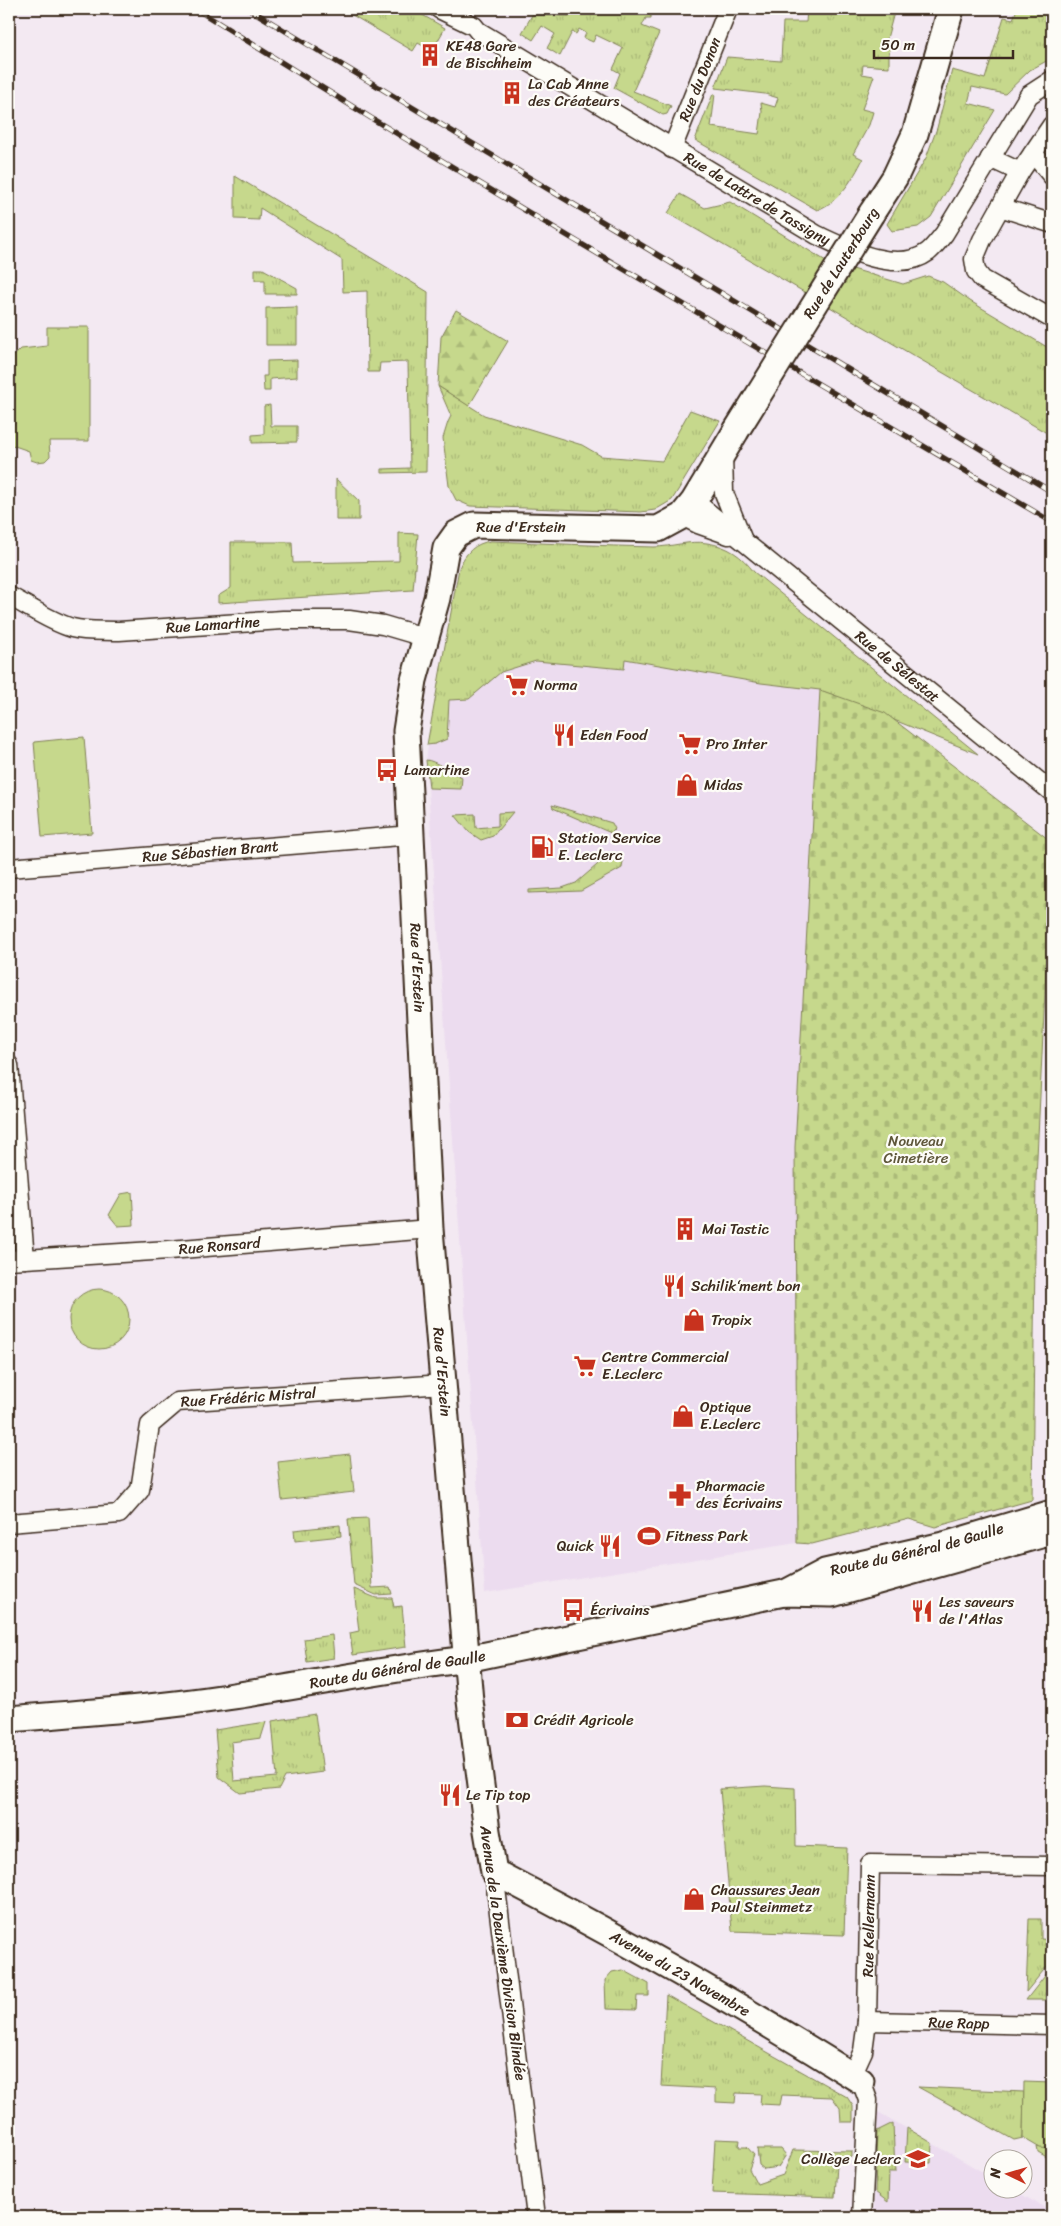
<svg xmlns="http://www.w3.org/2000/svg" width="1061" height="2226" font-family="Sriracha,sans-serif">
  <defs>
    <pattern id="grass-tufts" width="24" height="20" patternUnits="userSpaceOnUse" patternTransform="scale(1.25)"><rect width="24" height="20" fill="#c6d88c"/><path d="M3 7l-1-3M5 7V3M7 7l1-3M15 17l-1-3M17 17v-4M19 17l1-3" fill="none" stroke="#abba78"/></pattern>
    <pattern id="forest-firs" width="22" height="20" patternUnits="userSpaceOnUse" patternTransform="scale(1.25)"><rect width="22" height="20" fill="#c6d88c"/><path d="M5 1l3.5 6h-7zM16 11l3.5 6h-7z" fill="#abba78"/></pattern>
    <pattern id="cemetery-stones" width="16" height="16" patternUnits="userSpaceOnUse" patternTransform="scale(1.25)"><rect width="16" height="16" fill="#c6d88c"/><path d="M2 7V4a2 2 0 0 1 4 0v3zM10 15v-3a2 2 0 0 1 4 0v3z" fill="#abba78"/></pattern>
  </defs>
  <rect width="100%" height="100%" fill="#f3e9f2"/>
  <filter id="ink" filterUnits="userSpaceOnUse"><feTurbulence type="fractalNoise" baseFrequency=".02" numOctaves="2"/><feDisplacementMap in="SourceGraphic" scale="10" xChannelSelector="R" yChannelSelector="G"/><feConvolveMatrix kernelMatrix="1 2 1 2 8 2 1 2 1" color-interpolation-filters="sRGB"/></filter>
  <g filter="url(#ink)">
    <!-- built -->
    <path fill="#ecdcef" d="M533 652 591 653 821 687 797 1543 485 1593 426 760 438 681Z
      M878 2112 993 2178 994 2188 1012 2189 1052 2212V2217H874Z"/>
    <!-- grass -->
    <path fill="url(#grass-tufts)" stroke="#808155" d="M342 9H412L445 28 432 51 418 43 413 51Z
      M569 9H651V18H646L642 26 659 33 633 91 671 106 667 114 663 115 614 88 620 73 613 69 623 48 596 35 593 42 584 38 586 33 579 29 576 34 572 32 560 56 547 48 555 34 542 26 533 40 522 33 532 15 569 16Z
      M807 9H895L886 42 891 44 889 54V67L863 65 862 74 874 76 862 109 873 112 869 125 853 154 863 159C853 179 839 202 817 210L695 140 713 94H715L711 127 759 134 762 112 761 103 775 107 778 98 765 94 715 88 727 57 781 61 783 22H806Z
      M1017 9H1046L1052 11V58L1030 70 1005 94 972 87 968 103 995 110 931 217 918 227 892 231 887 224 926 158 937 128 952 70 985 79 1004 17 1013 19Z
      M235 176 428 292 426 472 382 473V469L410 468 408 362 380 363 379 372H368L367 291 343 292 342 260 260 208 259 220 235 219Z
      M680 194 705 208 730 202 826 261 903 284 928 276 943 282 970 301 1052 350V436L668 213Z
      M255 269H263L297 288V294H265V280H255Z
      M297 307V345H266V308Z
      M297 360V377L270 379V391H264L263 376H267V361Z
      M438 386 484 415 582 445 601 456 662 461 690 410 720 421 672 500 655 510 641 512 470 506 456 500 449 486 443 438 448 422 451 416Z
      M270 405 271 426H297V442L252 443V435L264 434V406Z
      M336 479 359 501V520H336Z
      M399 533 418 534 413 590 218 603V596L231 588V542H292L293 563 399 561Z
      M491 541C545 543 600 546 654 547 672 547 689 540 707 543 728 546 742 556 754 572L978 754 820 690 761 683 625 659 624 669 536 661 501 672 469 699 449 700 447 739 435 744 427 745 459 568C465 553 475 543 491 541Z
      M426 760C434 760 452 773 462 777L461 789 429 788Z
      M552 805 612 823 615 829 611 833 604 830 553 808Z
      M513 812 493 836 481 840 469 832 455 815 475 814 476 828 498 826V813Z
      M611 853 620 856 623 861 622 868 581 891 529 893V890L562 888 576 883Z
      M368 1518 372 1588 390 1587 392 1594 376 1595 354 1585 348 1519Z
      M340 1525 341 1536 295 1541 294 1530Z
      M354 1589 376 1598H392L394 1607 402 1606 406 1647 353 1655 350 1633 359 1631Z
      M332 1635 334 1658 307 1662 304 1639Z
      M315 1714 323 1772 285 1777 279 1789 240 1793 219 1777 215 1730 266 1722 261 1738 231 1742 234 1781 277 1777 272 1721Z
      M765 1786 795 1788 796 1846 847 1848 844 1935 732 1931 720 1789Z
      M1029 1919H1041V1939L1052 1940V1960L1026 1992Z
      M1052 1967V2000H1026Z
      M623 1970 649 1984V1996H637L636 2010 606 2009 605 1980 612 1972Z
      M666 1995 847 2097 853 2106V2122H841L840 2108 832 2097 782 2095 780 2105 760 2104 761 2094 736 2093 735 2103 716 2102V2089L661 2086Z
      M918 2087 1024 2092 1023 2138 1014 2140Z
      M893 2123 895 2172H889L888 2202 875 2192 877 2131Z
      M907 2128 932 2143 931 2163 905 2162Z
      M715 2139 740 2140 739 2147H747L754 2155 749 2169 757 2184 783 2175 793 2150 852 2151V2157L837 2164 835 2197 712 2193Z
      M1037 2147 1052 2149V2160L1038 2152Z
      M757 2149H781L786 2155 778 2167 764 2169 759 2165Z"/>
    <!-- forest -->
    <path fill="url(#forest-firs)" stroke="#808155" d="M456 310 508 341 469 406 438 386 441 337Z"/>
    <!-- cemetery -->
    <path fill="url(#cemetery-stones)" stroke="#808155" d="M820 690 885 713 1052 842V848L1036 1178 1032 1500 935 1527 909 1519 812 1544 797 1543 795 1147Z"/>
    <!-- green -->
    <path fill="#c6d88c" stroke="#808155" d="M47 327H89V441H49L50 456 45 461 37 462 31 460 29 451 9 444V432L15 423 13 418 9 415V406L15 399 9 394V384L12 383 14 377 9 371V361L21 349 47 346Z
      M84 737 92 833 42 837 34 742Z
      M132 1192 134 1225 118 1226 109 1215 121 1194Z
      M69 1319a30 30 0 1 1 60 0a30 30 0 1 1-60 0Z
      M350 1454 354 1492 282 1500 278 1462Z
      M1024 2082 1052 2083V2149L1040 2148 1023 2138Z"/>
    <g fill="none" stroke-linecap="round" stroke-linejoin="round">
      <defs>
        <g id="street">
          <path id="s1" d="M439 9 474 26 478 31 817 235C847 249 897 275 928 252 934 247 939 240 944 234L1029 95 1052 80"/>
          <path d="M1052 125 1020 172 982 240 974 259 976 271 982 279 1052 319"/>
          <path id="s2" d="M672 149 728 9"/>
          <path d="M1033 153 1052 176"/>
          <path d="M990 158 1020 172"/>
          <path d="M1000 207 1050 223 1052 220"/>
          <path d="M723 454 724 493 742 538"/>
          <path id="s3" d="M694 501 1052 792"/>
          <path d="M682 516 698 524 729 535"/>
          <path id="s4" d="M9 596C30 607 49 621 72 628 87 632 104 630 119 631L283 620H349L383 625 424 637"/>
          <path id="s5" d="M9 868 412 835"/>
          <path d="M9 1065 25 1259"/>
          <path id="s6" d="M9 1260 169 1250 430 1229"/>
          <path id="s7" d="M9 1523 119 1514 140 1490 150 1425 177 1402 444 1384"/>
          <path d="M494 1872 536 2217"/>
          <path id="s8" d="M867 2021 1052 2025"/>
          <path id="s9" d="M852 2075 863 2051 867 2021 870 1864 1052 1866"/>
          <path d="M861 2081 868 2100 862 2217"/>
        </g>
        <g id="secondary">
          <path d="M871 214 895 177 915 134 951 9"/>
          <path id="s10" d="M736 431 694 501 682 516 658 529 474 525 456 534 446 548 437 598 414 680 406 731 430 1229 470 1701 487 1831 494 1872C619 1937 742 2006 861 2081"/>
          <path id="s11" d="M785 1593 825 1572 948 1544 1052 1513"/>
          <path id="s12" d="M9 1719C82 1713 155 1708 227 1697 307 1685 386 1669 467 1659L784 1593 832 1594 1052 1532"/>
        </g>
      </defs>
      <!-- street casing -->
      <use href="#street" stroke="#3b2a1e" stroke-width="21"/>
      <!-- secondary casing -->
      <use href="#secondary" stroke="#3b2a1e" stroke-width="29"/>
      <!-- street -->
      <use href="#street" stroke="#fdfcf7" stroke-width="18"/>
      <!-- secondary -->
      <use href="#secondary" stroke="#fdfcf7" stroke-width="25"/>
      <defs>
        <path id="rail" d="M196 9 371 118 578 242 1052 522
          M249 9 1052 492"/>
      </defs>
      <!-- rail casing -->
      <use href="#rail" stroke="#3b2a1e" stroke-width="5.5"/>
      <!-- rail -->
      <use href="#rail" stroke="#fdfcf7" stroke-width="4" stroke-dasharray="11" stroke-linecap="butt"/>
      <defs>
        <path id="secondary-bridge" d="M736 431 871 214"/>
      </defs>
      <!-- secondary-bridge casing -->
      <use href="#secondary-bridge" stroke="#3b2a1e" stroke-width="29" stroke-linecap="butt"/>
      <!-- secondary-bridge -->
      <use href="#secondary-bridge" stroke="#fdfcf7" stroke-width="25"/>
    </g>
  </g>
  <!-- icons -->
  <defs>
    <symbol id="building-bare" viewBox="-9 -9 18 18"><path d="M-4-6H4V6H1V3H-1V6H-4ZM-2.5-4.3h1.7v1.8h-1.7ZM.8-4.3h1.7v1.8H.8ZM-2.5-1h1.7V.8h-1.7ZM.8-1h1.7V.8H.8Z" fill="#c8321e" stroke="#fdfcf7" stroke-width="2.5" paint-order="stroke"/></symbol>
    <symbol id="supermarket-bare" viewBox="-9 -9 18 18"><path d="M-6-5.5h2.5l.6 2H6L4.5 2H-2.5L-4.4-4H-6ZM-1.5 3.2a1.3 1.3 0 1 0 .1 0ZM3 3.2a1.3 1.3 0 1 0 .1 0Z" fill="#c8321e" stroke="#fdfcf7" stroke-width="2.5" paint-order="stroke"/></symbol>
    <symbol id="restaurant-bare" viewBox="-9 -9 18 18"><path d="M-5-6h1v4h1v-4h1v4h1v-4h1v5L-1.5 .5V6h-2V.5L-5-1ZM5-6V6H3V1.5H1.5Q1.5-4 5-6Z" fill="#c8321e" stroke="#fdfcf7" stroke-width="2.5" paint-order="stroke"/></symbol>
    <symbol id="bus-bare" viewBox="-9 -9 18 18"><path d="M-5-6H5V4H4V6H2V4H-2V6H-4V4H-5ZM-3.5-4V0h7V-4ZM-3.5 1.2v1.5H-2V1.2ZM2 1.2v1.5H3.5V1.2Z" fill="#c8321e" stroke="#fdfcf7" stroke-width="2.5" paint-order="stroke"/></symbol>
    <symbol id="shop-bare" viewBox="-9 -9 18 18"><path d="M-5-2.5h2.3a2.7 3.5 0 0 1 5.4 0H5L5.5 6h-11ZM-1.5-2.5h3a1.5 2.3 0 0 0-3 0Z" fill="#c8321e" stroke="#fdfcf7" stroke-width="2.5" paint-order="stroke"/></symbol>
    <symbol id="fuel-bare" viewBox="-9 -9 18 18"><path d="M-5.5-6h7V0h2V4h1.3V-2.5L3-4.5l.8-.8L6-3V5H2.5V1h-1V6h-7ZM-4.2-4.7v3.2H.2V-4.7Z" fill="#c8321e" stroke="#fdfcf7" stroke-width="2.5" paint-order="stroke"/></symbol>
    <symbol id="pharmacy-bare" viewBox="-9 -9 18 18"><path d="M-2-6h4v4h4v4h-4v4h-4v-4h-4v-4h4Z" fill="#c8321e" stroke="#fdfcf7" stroke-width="2.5" paint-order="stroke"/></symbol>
    <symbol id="stadium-bare" viewBox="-9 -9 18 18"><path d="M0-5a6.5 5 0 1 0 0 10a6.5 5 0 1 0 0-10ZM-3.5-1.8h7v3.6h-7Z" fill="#c8321e" stroke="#fdfcf7" stroke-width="2.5" paint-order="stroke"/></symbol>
    <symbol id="bank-bare" viewBox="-9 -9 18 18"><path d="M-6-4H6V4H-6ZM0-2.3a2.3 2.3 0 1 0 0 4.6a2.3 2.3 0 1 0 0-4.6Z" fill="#c8321e" stroke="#fdfcf7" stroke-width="2.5" paint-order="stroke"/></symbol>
    <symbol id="school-bare" viewBox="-9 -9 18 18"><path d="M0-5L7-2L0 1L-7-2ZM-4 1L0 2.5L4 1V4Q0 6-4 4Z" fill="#c8321e" stroke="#fdfcf7" stroke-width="2.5" paint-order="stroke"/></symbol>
  </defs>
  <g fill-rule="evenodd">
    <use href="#building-bare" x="414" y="39" width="32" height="32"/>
    <use href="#building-bare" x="496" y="77" width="32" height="32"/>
    <use href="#supermarket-bare" x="501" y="669" width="32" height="32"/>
    <use href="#restaurant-bare" x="548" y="719" width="32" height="32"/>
    <use href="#supermarket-bare" x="674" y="728" width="32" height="32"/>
    <use href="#bus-bare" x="371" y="754" width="32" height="32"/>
    <use href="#shop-bare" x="671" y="769" width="32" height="32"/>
    <use href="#fuel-bare" x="526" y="831" width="32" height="32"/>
    <use href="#building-bare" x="669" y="1213" width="32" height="32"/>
    <use href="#restaurant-bare" x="658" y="1270" width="32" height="32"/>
    <use href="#shop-bare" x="678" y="1304" width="32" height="32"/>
    <use href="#supermarket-bare" x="569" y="1350" width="32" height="32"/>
    <use href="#shop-bare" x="667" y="1400" width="32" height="32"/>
    <use href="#pharmacy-bare" x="664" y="1479" width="32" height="32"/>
    <use href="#stadium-bare" x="633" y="1520" width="32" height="32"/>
    <use href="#restaurant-bare" x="594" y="1530" width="32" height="32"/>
    <use href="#bus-bare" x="557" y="1594" width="32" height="32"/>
    <use href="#restaurant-bare" x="906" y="1595" width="32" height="32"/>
    <use href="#bank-bare" x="501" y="1704" width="32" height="32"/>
    <use href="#restaurant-bare" x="434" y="1779" width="32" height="32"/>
    <use href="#shop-bare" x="678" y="1883" width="32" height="32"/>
    <use href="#school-bare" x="902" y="2143" width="32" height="32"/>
  </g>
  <g text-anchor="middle" stroke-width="4.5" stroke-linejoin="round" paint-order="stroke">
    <!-- poi labels -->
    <g font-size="15" fill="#3b2a1e" stroke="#fdfcf7" text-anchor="start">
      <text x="446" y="51">KE48 Gare<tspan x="446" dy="17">de Bischheim</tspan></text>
      <text x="528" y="89">La Cab Anne<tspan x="528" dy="17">des Créateurs</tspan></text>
      <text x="534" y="690">Norma</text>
      <text x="580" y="740">Eden Food</text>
      <text x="706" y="749">Pro Inter</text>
      <text x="404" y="775">Lamartine</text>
      <text x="704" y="790">Midas</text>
      <text x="558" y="843">Station Service<tspan x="558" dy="17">E. Leclerc</tspan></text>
      <text x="702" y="1234">Mai Tastic</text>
      <text x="691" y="1291">Schilik‘ment bon</text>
      <text x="711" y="1325">Tropix</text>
      <text x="602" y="1362">Centre Commercial<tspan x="602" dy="17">E.Leclerc</tspan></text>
      <text x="700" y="1412">Optique<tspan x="700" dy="17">E.Leclerc</tspan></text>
      <text x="696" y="1491">Pharmacie<tspan x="696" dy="17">des Écrivains</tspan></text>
      <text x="666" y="1541">Fitness Park</text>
      <text x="594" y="1551" text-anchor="end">Quick</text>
      <text x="939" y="1607">Les saveurs<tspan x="939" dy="17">de l'Atlas</tspan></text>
      <text x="590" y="1615">Écrivains</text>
      <text x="534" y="1725">Crédit Agricole</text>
      <text x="466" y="1800">Le Tip top</text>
      <text x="711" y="1895">Chaussures Jean<tspan x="711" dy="17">Paul Steinmetz</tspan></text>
      <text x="901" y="2164" text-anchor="end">Collège Leclerc</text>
    </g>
    <!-- street labels -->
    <g font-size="15" fill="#3b2a1e" stroke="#fdfcf7">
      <text dy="5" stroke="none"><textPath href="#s2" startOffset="75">Rue du Donon</textPath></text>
      <text dy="5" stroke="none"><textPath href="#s1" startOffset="371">Rue de Lattre de Tassigny</textPath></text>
      <text transform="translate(841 263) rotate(-58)" y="5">Rue de Lauterbourg</text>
      <text x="521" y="532">Rue d'Erstein</text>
      <text dy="5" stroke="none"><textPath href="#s4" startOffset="212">Rue Lamartine</textPath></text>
      <text dy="5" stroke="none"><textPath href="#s3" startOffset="262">Rue de Sélestat</textPath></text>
      <text dy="5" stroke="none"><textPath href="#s5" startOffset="202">Rue Sébastien Brant</textPath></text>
      <text dy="5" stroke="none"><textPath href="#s10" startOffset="774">Rue d'Erstein</textPath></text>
      <text dy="5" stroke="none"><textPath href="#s6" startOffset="211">Rue Ronsard</textPath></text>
      <text dy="5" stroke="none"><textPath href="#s10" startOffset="1179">Rue d'Erstein</textPath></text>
      <text dy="5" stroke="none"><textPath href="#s7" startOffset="315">Rue Frédéric Mistral</textPath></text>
      <text dy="5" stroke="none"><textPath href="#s11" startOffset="140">Route du Général de Gaulle</textPath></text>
      <text dy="5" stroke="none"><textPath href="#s12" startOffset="392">Route du Général de Gaulle</textPath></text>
      <text dy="5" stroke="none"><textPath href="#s9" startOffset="152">Rue Kellermann</textPath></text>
      <text transform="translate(503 1953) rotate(82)" y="5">Avenue de la Deuxième Division Blindée</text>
      <text dy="5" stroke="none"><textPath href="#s10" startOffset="1894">Avenue du 23 Novembre</textPath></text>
      <text dy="5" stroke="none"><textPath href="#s8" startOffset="92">Rue Rapp</textPath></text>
    </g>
    <!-- park labels -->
    <g font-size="15" fill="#5e563a" stroke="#fdfcf7">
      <text x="916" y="1146">Nouveau<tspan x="916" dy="17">Cimetière</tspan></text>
    </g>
  </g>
  <!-- margin -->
  <rect width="1061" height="2226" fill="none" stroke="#fdfcf7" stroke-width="30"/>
  <rect x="15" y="15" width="1031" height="2196" fill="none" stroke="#3b2a1e" stroke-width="2" filter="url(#ink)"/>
  <!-- north arrow -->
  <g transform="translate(1008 2174) rotate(275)"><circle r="24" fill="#fdfcf7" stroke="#afa8a0"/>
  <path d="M0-4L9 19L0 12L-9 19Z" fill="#c8321e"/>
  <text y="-8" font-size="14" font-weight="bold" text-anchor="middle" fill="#3b2a1e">N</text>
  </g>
  <!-- scale -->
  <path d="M874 50v8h139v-8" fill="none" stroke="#3b2a1e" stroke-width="2.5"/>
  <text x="881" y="50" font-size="15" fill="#3b2a1e" stroke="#fdfcf7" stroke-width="4" paint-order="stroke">50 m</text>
</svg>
